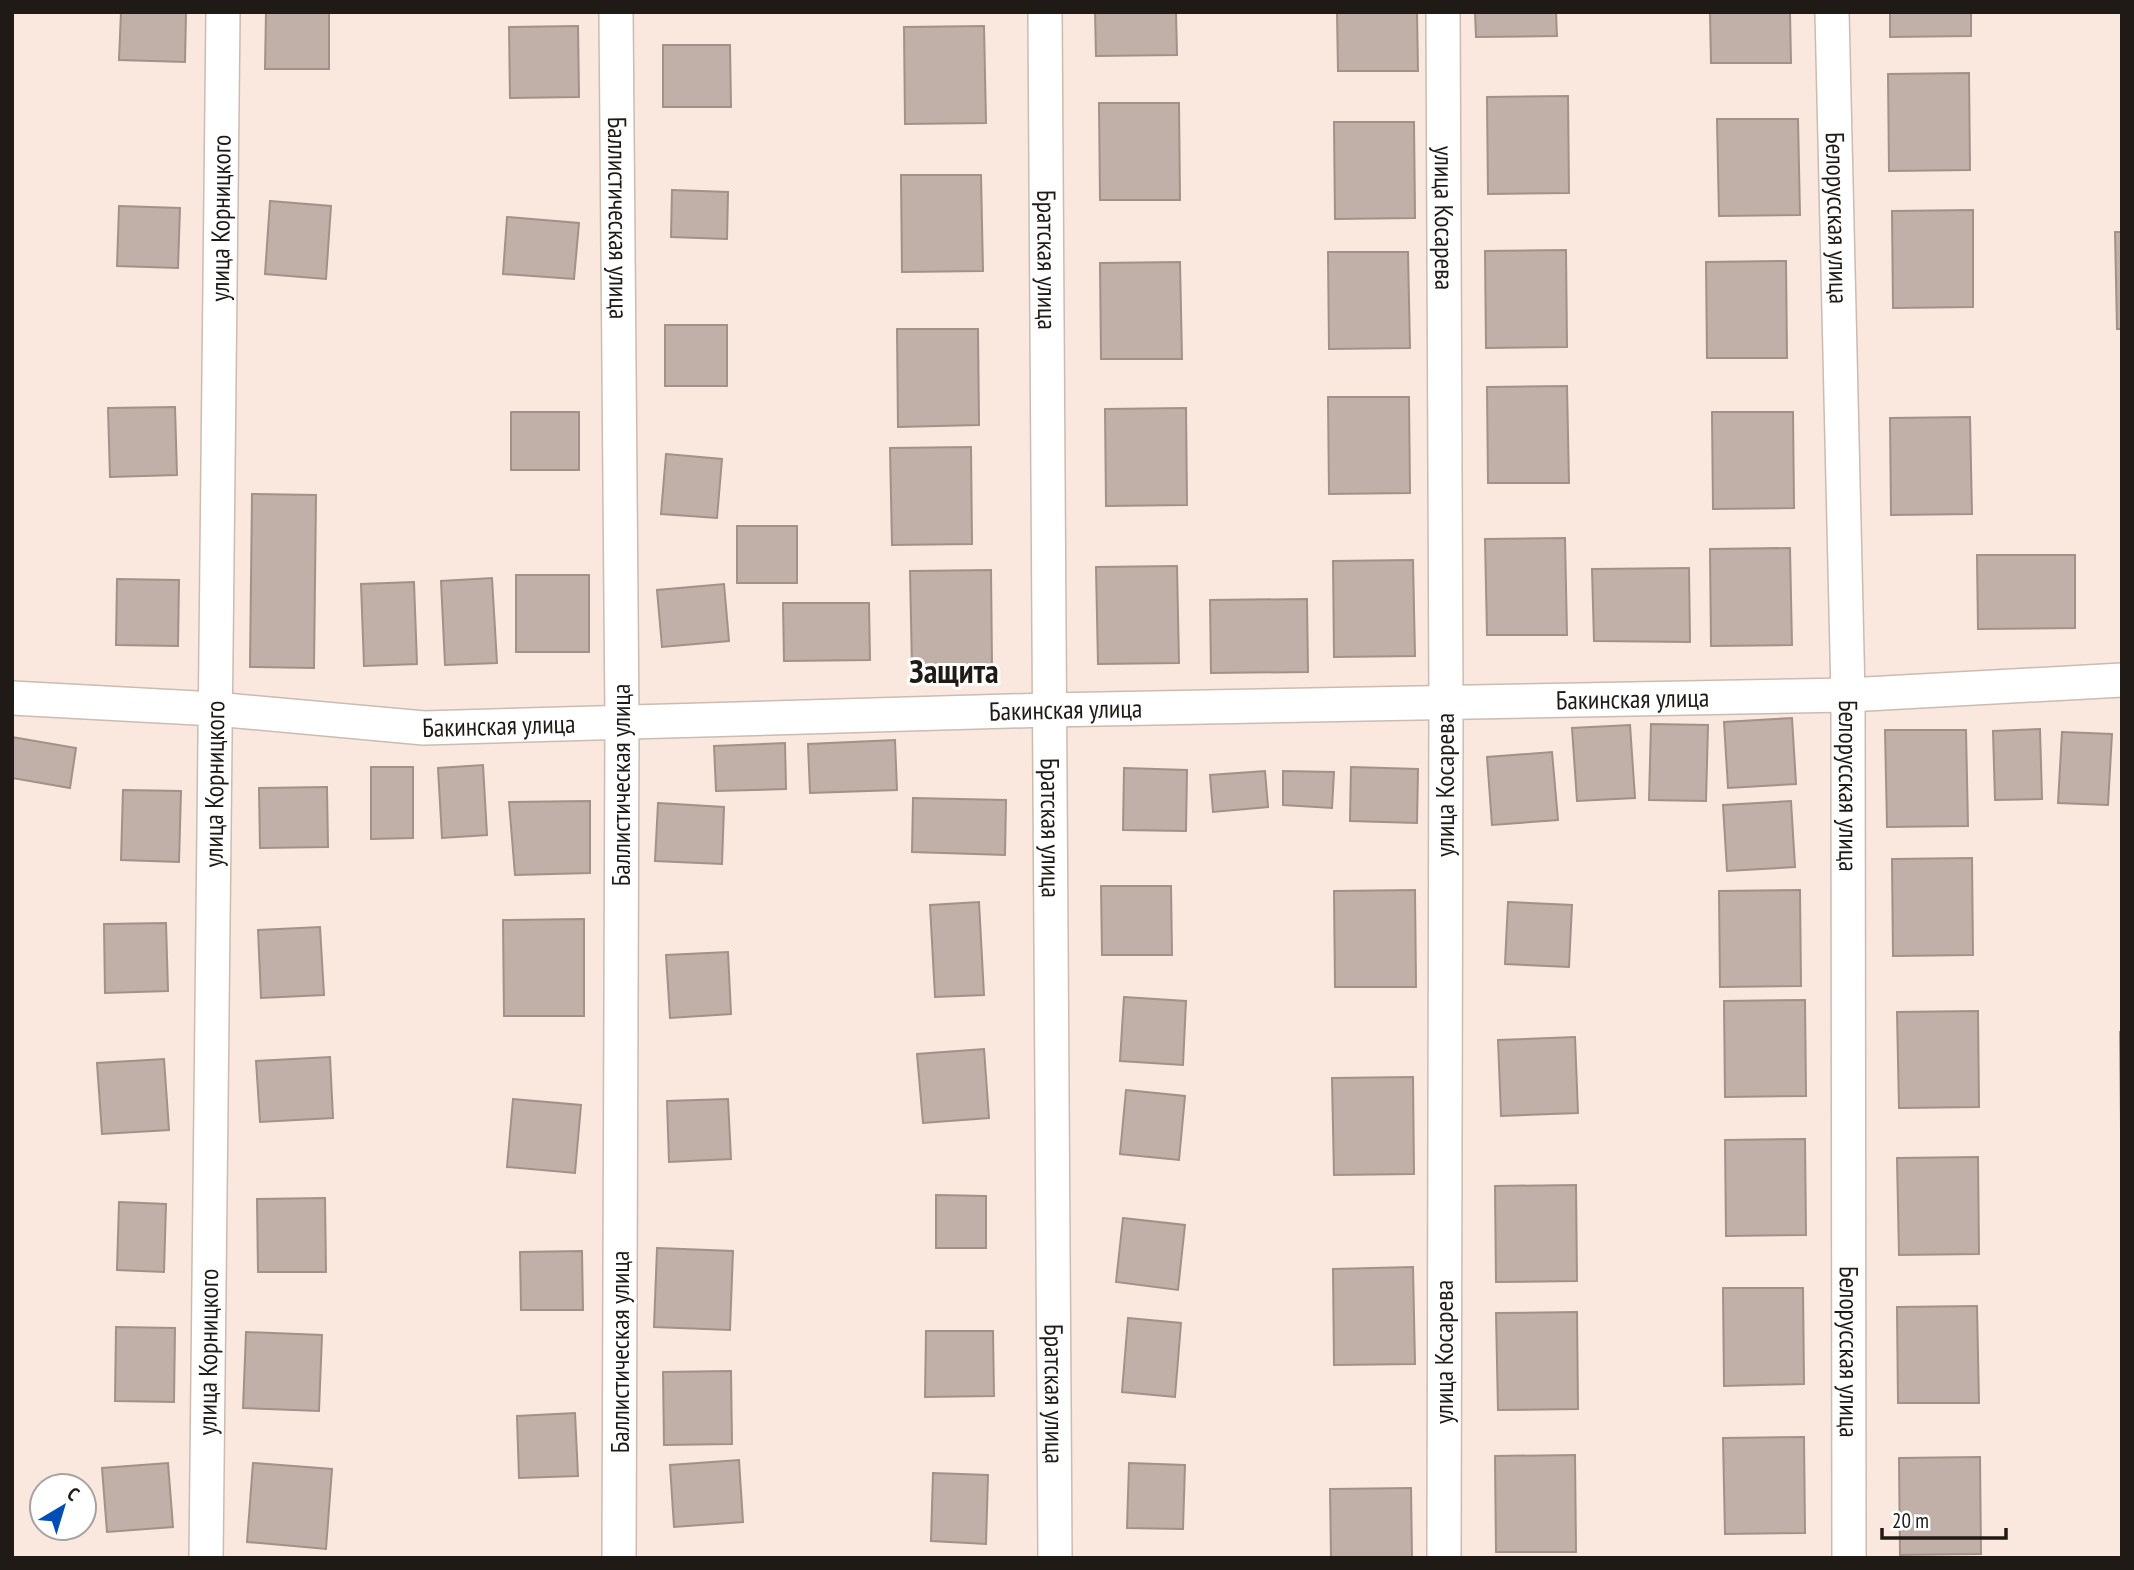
<svg xmlns="http://www.w3.org/2000/svg" width="2134" height="1570" font-family="'PT Sans Narrow',sans-serif">
  <rect width="100%" height="100%" fill="#fae8de"/>
  <!-- building -->
  <path fill="#c1b0a7" stroke="#a29188" stroke-width="2" d="M121 12H186L185 62 119 60Z
    M266 12H329V69H265Z
    M1095 12H1176L1177 55 1096 56Z
    M1337 12H1417L1418 71H1338Z
    M1475 12H1556L1557 36 1476 37Z
    M1710 12H1790L1791 63H1711Z
    M1890 12H1971V36L1890 37Z
    M578 26 579 97 510 98 509 27Z
    M984 26 986 123 905 124 904 27Z
    M663 45H730L731 107H663Z
    M1969 73 1970 170 1889 171 1888 74Z
    M1568 96 1569 193 1488 194 1487 97Z
    M1099 103H1179L1180 200H1100Z
    M1717 119H1798L1800 215 1719 216Z
    M1334 122H1414L1415 218 1335 219Z
    M901 175H981L983 271 902 272Z
    M672 190 728 192 727 239 671 237Z
    M270 201 331 206 326 279 265 274Z
    M119 206 180 208 178 268 117 266Z
    M1973 210V307L1893 308 1892 211Z
    M507 217 579 223 574 279 503 274Z
    M2115 232H2122V329H2117Z
    M1566 250 1567 347 1486 348 1485 251Z
    M1328 252H1408L1410 348 1329 349Z
    M1786 261 1787 358H1707L1706 262Z
    M1180 262 1182 359H1101L1100 263Z
    M665 325H727V386H665Z
    M897 329H978L979 425 898 427Z
    M1567 386 1569 483H1488L1487 387Z
    M1328 397H1409L1410 493 1329 494Z
    M175 407 177 475 110 477 108 408Z
    M1186 408 1187 505 1106 506 1105 409Z
    M511 412H579V470H511Z
    M1712 412H1793L1794 508 1713 509Z
    M1970 417 1972 514 1891 515 1890 418Z
    M971 447 972 544 892 545 890 448Z
    M666 454 722 459 717 518 661 514Z
    M252 494 316 495 314 668 250 667Z
    M737 526H797V583H737Z
    M1565 538 1567 635H1487L1485 539Z
    M1790 548 1792 645 1711 646 1710 549Z
    M1977 555H2075V628L1978 629Z
    M1413 560 1415 656 1334 657 1333 561Z
    M1177 566 1179 663 1098 664 1096 567Z
    M1689 568 1690 642 1594 641 1592 569Z
    M991 570 992 667 912 668 910 571Z
    M516 575H589V652H516Z
    M492 578 497 663 445 665 441 581Z
    M117 579 179 580 178 646 116 645Z
    M414 582 417 664 364 666 361 584Z
    M724 584 729 641 662 647 657 590Z
    M1307 599 1308 672 1211 673 1210 600Z
    M783 603H869L870 660 784 661Z
    M1792 718 1796 784 1728 788 1724 722Z
    M1651 724 1708 725 1706 801 1649 800Z
    M1630 725 1635 798 1577 801 1572 728Z
    M2040 729 2042 799 1995 800 1993 731Z
    M1885 730H1966L1968 826 1887 827Z
    M2062 732 2112 734 2108 805 2058 803Z
    M12 737 76 748 70 788 12 778Z
    M895 740 897 790 810 793 808 744Z
    M785 743 786 789 716 791 714 746Z
    M1552 752 1558 820 1492 825 1487 757Z
    M483 765 487 835 442 838 438 768Z
    M371 767H413V838L371 839Z
    M1351 767 1418 769 1417 823 1350 821Z
    M1124 768 1187 770 1186 831 1123 830Z
    M1265 771 1268 807 1213 812 1210 775Z
    M1283 771 1334 772 1332 808 1283 805Z
    M327 787 328 847 260 848 259 788Z
    M123 790 181 791 179 862 121 860Z
    M913 798 1006 800 1005 855 912 852Z
    M590 801V873L515 875 509 802Z
    M1791 801 1795 867 1727 871 1723 805Z
    M658 803 724 807 722 864 655 861Z
    M1972 858 1973 955 1893 956 1892 859Z
    M1101 886H1171L1172 955H1102Z
    M1415 890 1416 987H1335L1334 891Z
    M1800 890 1801 986 1720 987 1719 891Z
    M979 902 984 995 935 997 930 905Z
    M1508 902 1572 905 1569 967 1505 964Z
    M584 919V1016H504L503 920Z
    M166 923 168 991 105 993 104 924Z
    M320 927 324 995 261 998 258 930Z
    M728 952 731 1014 670 1018 666 955Z
    M1124 997 1186 1001 1183 1065 1120 1061Z
    M1805 1000 1806 1096 1725 1097 1724 1001Z
    M1978 1011 1979 1107 1899 1108 1897 1012Z
    M2120 1032H2122V1129H2121Z
    M1575 1037 1578 1113 1501 1116 1498 1040Z
    M984 1049 989 1118 923 1123 917 1054Z
    M330 1057 333 1118 260 1122 256 1061Z
    M164 1059 169 1130 102 1134 97 1063Z
    M1413 1077 1414 1174 1334 1175 1332 1078Z
    M1126 1090 1185 1096 1179 1160 1120 1154Z
    M513 1099 581 1105 575 1173 507 1167Z
    M728 1099 731 1159 669 1162 667 1101Z
    M1805 1139 1806 1235 1726 1236 1725 1140Z
    M1978 1157 1979 1254 1899 1255 1897 1158Z
    M1576 1185 1577 1281 1496 1282 1495 1186Z
    M936 1195 986 1196V1248H936Z
    M325 1198 326 1272H258L257 1199Z
    M119 1202 166 1204 164 1272 117 1270Z
    M1123 1218 1185 1225 1178 1290 1116 1282Z
    M657 1248 733 1251 730 1330 654 1327Z
    M582 1251 583 1310H521L520 1252Z
    M1413 1267 1415 1364 1334 1365 1333 1269Z
    M1723 1288H1803L1804 1384 1724 1386Z
    M1977 1306 1979 1403H1898L1897 1307Z
    M1577 1312 1578 1409 1498 1410 1496 1313Z
    M1128 1318 1181 1323 1175 1397 1122 1392Z
    M116 1327 175 1328 174 1402 115 1401Z
    M926 1331H993L994 1396 925 1397Z
    M246 1332 322 1335 319 1411 243 1408Z
    M731 1371 732 1444 664 1445 663 1372Z
    M575 1413 578 1476 519 1478 517 1416Z
    M1804 1437 1805 1533 1725 1534 1723 1438Z
    M1575 1455 1576 1552H1496L1495 1456Z
    M1980 1457 1981 1554 1900 1555 1899 1458Z
    M739 1460 743 1522 674 1527 670 1465Z
    M168 1463 173 1527 107 1532 102 1468Z
    M253 1463 332 1469 326 1549 247 1542Z
    M1129 1463 1185 1465 1183 1529 1127 1528Z
    M933 1473 988 1475 986 1544 931 1541Z
    M1411 1488 1412 1558H1331L1330 1489Z"/>
  <g fill="none" stroke-linecap="round" stroke-linejoin="round">
    <defs>
      <g id="minor">
        <path id="s1" d="M616 12 622 722 619 1558"/>
        <path id="s2" d="M1045 12 1055 1558"/>
        <path id="s3" d="M1443 12 1446 702 1444 1558"/>
        <path id="s4" d="M1832 12 1848 695 1849 1558"/>
        <path id="s5" d="M12 698 215 709 424 728 1048 710 1848 695 2122 680"/>
        <path id="s6" d="M206 1558 223 12"/>
      </g>
    </defs>
    <!-- minor casing -->
    <use href="#minor" stroke="#ccbbb2" stroke-width="36"/>
    <!-- minor -->
    <use href="#minor" stroke="#fff" stroke-width="33"/>
  </g>
  <g text-anchor="middle" stroke-width="6" stroke-linejoin="round" paint-order="stroke">
    <!-- street labels -->
    <g font-size="26" fill="#201a16" stroke="#fff">
      <text dy="9" stroke="none"><textPath href="#s6" startOffset="1340">улица Корницкого</textPath></text>
      <text dy="9" stroke="none"><textPath href="#s1" startOffset="206">Баллистическая улица</textPath></text>
      <text dy="9" stroke="none"><textPath href="#s3" startOffset="206">улица Косарева</textPath></text>
      <text dy="9" stroke="none"><textPath href="#s4" startOffset="206">Белорусская улица</textPath></text>
      <text dy="9" stroke="none"><textPath href="#s2" startOffset="248">Братская улица</textPath></text>
      <text dy="9" stroke="none"><textPath href="#s5" startOffset="1622">Бакинская улица</textPath></text>
      <text dy="9" stroke="none"><textPath href="#s5" startOffset="1055">Бакинская улица</textPath></text>
      <text dy="9" stroke="none"><textPath href="#s5" startOffset="488">Бакинская улица</textPath></text>
      <text dy="9" stroke="none"><textPath href="#s6" startOffset="774">улица Корницкого</textPath></text>
      <text transform="translate(621 785) rotate(-90)" y="9">Баллистическая улица</text>
      <text transform="translate(1445 785) rotate(-90)" y="9">улица Косарева</text>
      <text dy="9" stroke="none"><textPath href="#s4" startOffset="774">Белорусская улица</textPath></text>
      <text dy="9" stroke="none"><textPath href="#s2" startOffset="816">Братская улица</textPath></text>
      <text dy="9" stroke="none"><textPath href="#s6" startOffset="206">улица Корницкого</textPath></text>
      <text transform="translate(620 1352) rotate(-90)" y="9">Баллистическая улица</text>
      <text transform="translate(1444 1352) rotate(-90)" y="9">улица Косарева</text>
      <text dy="9" stroke="none"><textPath href="#s4" startOffset="1340">Белорусская улица</textPath></text>
      <text dy="9" stroke="none"><textPath href="#s2" startOffset="1382">Братская улица</textPath></text>
    </g>
    <!-- district labels -->
    <g font-size="33" font-weight="bold" fill="#201a16" stroke="#fff">
      <text x="954" y="683">Защита</text>
    </g>
  </g>
  <!-- border -->
  <rect width="2134" height="1570" fill="none" stroke="#201a16" stroke-width="28"/>
  <!-- north arrow -->
  <g transform="translate(63 1507) rotate(38)"><circle r="33" fill="#ffffff" stroke="#a6a3a2" stroke-width="2"/>
  <path d="M0-5L12 26L0 18L-12 26Z" fill="#014eb7"/>
  <text y="-10" font-size="19" font-weight="bold" text-anchor="middle" fill="#201a16">С</text>
  </g>
  <!-- scale -->
  <path d="M1882 1528v10h124v-10" fill="none" stroke="#201a16" stroke-width="3.5"/>
  <text x="1892" y="1528" font-size="21" fill="#201a16" stroke="#ffffff" stroke-width="5" paint-order="stroke">20 m</text>
</svg>
